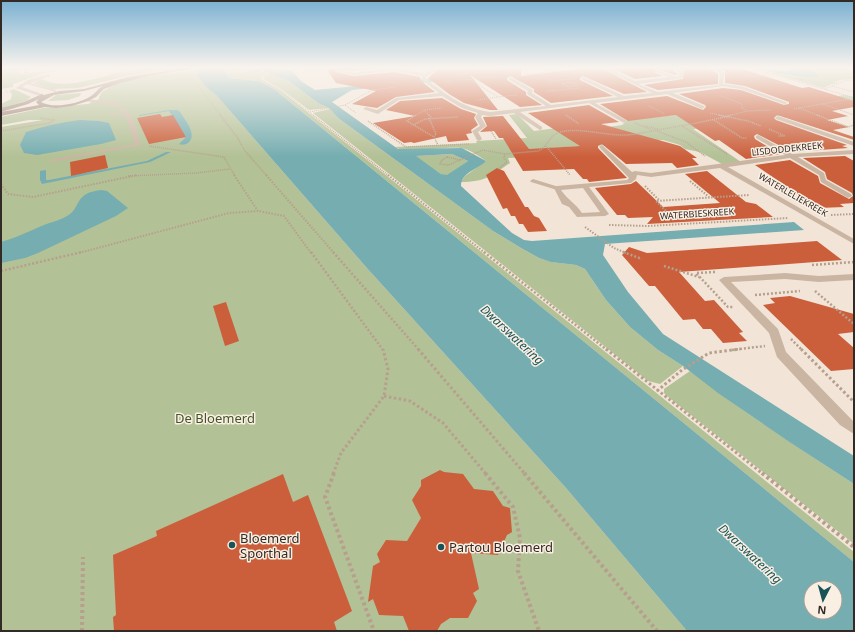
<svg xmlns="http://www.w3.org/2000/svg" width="855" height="632" font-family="'Noto Sans',sans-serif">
  <rect width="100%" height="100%" fill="#f2e5d7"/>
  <!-- green -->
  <path fill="#b3c196" d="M1 68H21V74L45 73 13 84V87L1 89Z
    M151 68H183L127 76 78 88 51 89 33 83 42 79C61 89 85 81 111 75L108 74Z
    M220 68 257 69 244 72 245 74 260 71 268 73 261 77V79L279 89 854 552V562L274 89 259 81 229 78 225 71Z
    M817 68H854V79L840 80 824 88 771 73 773 72C788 77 804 78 820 77L812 70Z
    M197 70 207 88 217 96 366 267 566 488 687 631H1V127L43 120H29L1 125V117L43 108 88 104 99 99V97C101 94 102 91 105 90 123 77 174 73 197 70Z
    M270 73 289 81 318 103 329 108 309 110 280 88 264 79 265 75Z
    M14 89 31 97 26 101 1 109V104L11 99 12 94 9 91Z
    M81 93 80 96 68 100 48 101 56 95Z
    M844 95 854 97V104L792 113 716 128 693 129 741 162 722 164 700 152 685 149 680 145 663 140 637 142 628 147 595 145 551 148 553 156 508 158 510 163C491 176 485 182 461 182L465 176 486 161C479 156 469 149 461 148 446 146 404 154 395 147L477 143 476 141 527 138 509 115 517 114 534 131 579 125 588 130 622 125 628 120 705 112 701 110 740 105H783Z
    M330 109 338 118 493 231 521 248 539 258 552 262 576 265 585 269 606 300 630 327 658 350 683 366 660 384 648 381 313 113Z
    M452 154 468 161 447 176 441 174 415 156Z
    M690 371C743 412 799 448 854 484V544L667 396 664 393V389Z"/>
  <!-- water -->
  <path fill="#75adb0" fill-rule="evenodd" d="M195 68H220L225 71 229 78 259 81 274 89 854 562V631H687L566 488 366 267 217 96 207 88 197 75V70ZM811 588H835V612H811Z
    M253 68 291 70 301 81 315 90 448 77 451 80 352 90 332 102 398 149 462 148 486 161C479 169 461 172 461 186L512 233 524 240 532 241 794 222 804 230 605 244 603 255 628 292 663 334 854 456V484L788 441 718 393 683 366 658 350 630 327 606 300 585 269 576 265 551 262 539 258 521 248 493 231 338 118 329 108 318 103 289 81 263 71 245 74 243 73 257 69ZM452 154 468 161 447 175 441 174 416 156Z
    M757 68C766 68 780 72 789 70L790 68H817L812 70 820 77C799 78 777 74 757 68Z
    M169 110H178L180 112C185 120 198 135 188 143 185 145 182 145 179 144L186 137 169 111 139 116V115Z
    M80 120 99 121 109 123 116 140 101 144 37 155 24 153 20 145 26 132C44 126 62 122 80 120Z
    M166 152H171L150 162 42 184 40 180V171L46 170V180H49L147 161Z
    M101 190 107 191 128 208 116 216 38 253 25 258 1 263V242C16 238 29 231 44 225 51 222 59 221 67 216 82 208 73 193 101 190Z"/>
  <!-- building -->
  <path fill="#cb5f3b" d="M326 68H376L354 71 338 69 335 71 336 72 354 76 394 72 420 77 421 81 435 92 396 97 377 108 352 104 376 91 336 83Z
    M440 68H521V76L588 68H601L647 92 624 94 583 76 580 78V80L613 96 551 103 534 92V89L510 76 507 78V80L526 92V95L542 105 520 107 470 75 498 110H490L464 103 449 94 428 78Z
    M612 68H672L673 71 678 74 675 75 656 69 655 73 663 76 635 79Z
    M679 68H708L718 74V84L658 90 644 85 683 79 684 70Z
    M720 68H739L802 88 809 87 854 101V107L832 111 848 116 827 120 849 127 833 130 854 137V140L777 115 774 118 776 120 847 145 842 146 848 148 792 152 757 134 754 136 755 139 780 154 746 159 719 140 715 141 676 115 628 121 600 104 667 96 703 110 706 107 705 105 679 94 723 88 741 90 784 105 789 104V102L745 86 725 83V71Z
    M442 98 461 109 476 114 474 118 478 125 471 130 472 133 466 134 469 140 448 142 446 136 414 143 411 142 404 143 373 123 415 116 386 110 400 101Z
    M589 105 619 122 601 124 680 146 697 158H692L699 165 677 168 672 163 626 164 602 144 598 146V148L627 178 589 182 587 179H583L574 169 523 171 503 138H499L494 131 480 132 487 126 483 117 503 116 529 149 580 146 528 113Z
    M160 114 162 117 173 115 186 137 149 144 137 118Z
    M105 155 108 168 71 176 70 162Z
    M845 156 854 161V203L840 204 844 207 819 208 755 165 790 160 818 176 820 183 849 199 853 196 852 193 827 179 825 172 803 158Z
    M497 168 504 171 525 207H528L534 216 539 218 547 231 528 232 523 224H519L515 216H511L507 208 503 209 486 175Z
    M707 171 746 202 756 204 773 217 647 224 653 217 628 218 625 215H617L595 188 631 184 636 181 663 207 720 203 685 174Z
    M817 241 842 260 679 272 705 301 714 300 743 332 739 333 747 341 723 343 711 329H703L695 319 683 320 655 286H649L622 255 629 247 647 253Z
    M790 296 854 314V332L838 334 854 348V369L831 371 763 305 775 303 770 298Z
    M226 302 239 341 225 346 213 306Z
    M440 470 444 472 463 474 474 489 493 491 503 506 510 508 512 532 507 535 498 555 471 553 479 589 473 593 477 601 468 618H450L441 624 437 631H409L403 616 379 615 373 599 368 602 373 566 380 562 377 554 386 540 407 541 421 518 412 500 421 486V480Z
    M283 474 293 502 308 495 352 611 334 622 337 631H114L113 617 116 615 113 555 157 536 156 531Z"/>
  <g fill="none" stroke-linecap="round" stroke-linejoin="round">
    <!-- path-far5 -->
    <path stroke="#b69f8d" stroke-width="1" stroke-dasharray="1 1" stroke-linecap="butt" d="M282 68 264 75 262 78 279 88 314 116
      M295 68 329 70
      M481 68 504 70
      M751 68 852 97
      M515 69 525 68
      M767 73 777 68
      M539 74 552 81 574 79
      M455 75 470 73 478 68
      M525 75 577 69
      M744 76 750 77 768 74
      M192 78 221 116
      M796 79 837 84
      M463 80 500 77
      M472 81 498 97 517 95
      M445 82 452 81
      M571 82 578 85 569 87 562 84Z
      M832 86 854 92
      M825 89 844 81 854 80
      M548 91 579 88
      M8 93 4 87 9 86
      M721 96 742 104V108L746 110
      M478 100 497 97
      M823 104 854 115
      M345 105 356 113
      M649 106 665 114
      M799 108 820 116
      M794 109 854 98
      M424 110 430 116
      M310 112 345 105 372 90 396 87
      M710 113 724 116
      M566 115 567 116
      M415 116 424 110 442 108
      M728 116 747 111 771 110"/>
    <!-- path-far4 -->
    <path stroke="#b69f8d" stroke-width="1.5" stroke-dasharray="1 1" stroke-linecap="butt" d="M220 115 237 137 245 151 267 176
      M313 115 389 176
      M416 115 407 121 434 137
      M429 115 432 118
      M566 115 579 124
      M719 115 748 121 761 126
      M817 115 848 127 854 125
      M429 118 436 134 434 137 438 145
      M714 120 742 138H747
      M368 121 406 147 469 144
      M635 123 652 130
      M413 125 425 119 458 117
      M645 126 658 129
      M682 126 727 154
      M769 129 785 136H778
      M1 131 50 123 54 120 40 118
      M491 131 496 139
      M657 131 686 142 705 156
      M149 146 224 157 235 176
      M546 146 570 175
      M447 157 460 160 449 165 440 164 441 161Z
      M460 160 483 150 505 154 538 151C548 147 549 135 560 132 580 127 606 136 627 135 639 134 651 131 663 129 686 125 709 121 732 115
      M498 169 507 162 504 158 505 154
      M128 176 196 173 230 169"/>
    <!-- path-far3 -->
    <path stroke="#b69f8d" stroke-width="2" stroke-dasharray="1.5 1.5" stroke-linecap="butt" d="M234 175 258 211
      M266 175 334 253
      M388 175 485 253
      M690 181 709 197
      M1 184 8 194 33 197 137 175
      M645 186 659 200
      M670 215 656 201 749 195
      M831 215 854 214
      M609 225 648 226 788 218
      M585 227 614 248 626 253
      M79 253 229 213 258 211 284 216 311 253"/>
    <!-- path-far2 -->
    <path stroke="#b69f8d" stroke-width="2.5" stroke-dasharray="2 2" stroke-linecap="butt" d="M311 252 383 350
      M333 252 419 350
      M484 252 607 350
      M623 252 642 259
      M812 265 854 262
      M664 266 699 277
      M1 271 82 252
      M715 272 696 273 728 307H733
      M815 291 854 324
      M755 295 800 291
      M791 339 802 350
      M732 350 765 346"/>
    <!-- path-far1 -->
    <path stroke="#b69f8d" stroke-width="3" stroke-dasharray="2.5 2.5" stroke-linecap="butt" d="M418 349 525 474
      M606 349 763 474
      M801 349 854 402
      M657 391 682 370 709 353 740 349
      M384 396 410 401 443 423 486 474
      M333 474 341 453 384 396 388 369 383 349"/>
    <!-- path -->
    <path stroke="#b69f8d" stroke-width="4" stroke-dasharray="3 3" stroke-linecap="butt" d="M334 473 325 497 374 631
      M485 473 513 507 520 538 518 571 539 631
      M524 473 657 631
      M762 473 854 547
      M82 631 83 557"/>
    <!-- lane -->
    <path fill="#cab5a2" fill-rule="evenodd" d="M24 68H28V73L52 71 54 72 26 75 24 74Z
      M127 112 128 114 111 116 109 115Z
      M533 179 559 187 560 188 557 190 531 182 530 181Z"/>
    <!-- street -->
    <path fill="#cab5a2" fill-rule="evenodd" d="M388 68H401L399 69 425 74 434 68H439L426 77V79C445 94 465 109 490 112L546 106 527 94 528 91 508 79 510 77 533 90 532 93 551 105 618 97 581 79 583 77 624 96 652 93 602 68H608L635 81 669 77 656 72 657 70 675 77 679 76 680 73 674 70 673 68 683 71V78L638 84 658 92 719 85 720 73 709 68H716L724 72 723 84 744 87 788 103 784 104 741 89 723 86 673 93 704 106 705 107 702 109 667 94 595 103 626 120 627 121 624 123 589 103 520 112 542 127V129L540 130 514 113 490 116 482 115 481 117 486 126 478 132 482 139 479 141 477 140 472 131 480 126 475 117 478 113 462 108 442 96 399 100 378 114 363 109 366 107 377 110 396 98 439 93 422 80V76L394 70 354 75 336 71 338 70 354 73Z
      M49 74 51 76 30 83 56 90V92L27 84 22 87 42 94 40 96 16 88 28 80Z
      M88 99C97 101 107 100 116 103 133 109 136 130 141 145L51 162 50 161 53 159 135 144 125 113C115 102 100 104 86 101Z
      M778 116 854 142V146L776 119 775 118Z
      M758 135 792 154 854 150V154L798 157 824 173 826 180 851 194 852 196 848 198 821 182 819 175 790 158 728 167 854 239V244L720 168 651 177 637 175 636 179 631 183 589 187 609 214 605 216 577 217 569 207 562 204 554 188 557 186 627 180 629 178 600 148 599 147 602 145 632 172 635 171 651 173 785 155 756 138V136ZM583 188 600 212 582 213C575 203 568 200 561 190Z
      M785 273 819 276 854 274V280L819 282 785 279 731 282 778 329 786 352 854 422V434L840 425 777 357 769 333 719 280 724 277Z"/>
    <!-- secondary -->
    <path fill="#9e8374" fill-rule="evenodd" d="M185 68H197L149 76 120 83 104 89 96 97 88 101 72 106 56 108 45 107 1 116V112L39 105 36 102 39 99 28 104 1 112V108L24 102 42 94 44 95 59 91 84 89 128 77ZM103 86C98 88 96 93 91 96 79 104 53 109 41 102L54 95 84 91Z"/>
  </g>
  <!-- sky -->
  <linearGradient id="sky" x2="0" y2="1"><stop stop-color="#7ab1d2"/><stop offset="0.43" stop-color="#f9f3ed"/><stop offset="1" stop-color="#f9f3ed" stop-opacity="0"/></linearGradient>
  <rect width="855" height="157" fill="url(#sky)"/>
  <!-- markers -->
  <g fill="#195357" stroke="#faefe3" stroke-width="1.5">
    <circle cx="232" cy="545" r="4"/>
    <circle cx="441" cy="547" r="4"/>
  </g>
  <g text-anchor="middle" stroke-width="3" stroke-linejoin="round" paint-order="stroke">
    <!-- far-street labels -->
    <g font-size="9" fill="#342a25" stroke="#faefe3">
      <text transform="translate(787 149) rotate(-6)" y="3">LISDODDEKREEK</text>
      <text transform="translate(793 195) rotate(30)" y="3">WATERLELIEKREEK</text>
      <text transform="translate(697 214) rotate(-4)" y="3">WATERBIESKREEK</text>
    </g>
    <!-- water labels -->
    <g font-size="12" font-style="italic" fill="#195357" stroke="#faefe3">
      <text transform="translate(512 335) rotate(43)" y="4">Dwarswatering</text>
      <text transform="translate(750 554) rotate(43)" y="4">Dwarswatering</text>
    </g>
    <!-- near-park labels -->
    <g font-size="13" fill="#435428" stroke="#faefe3">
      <text x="215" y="423">De Bloemerd</text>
    </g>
    <!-- near-poi labels -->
    <g font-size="13" fill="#342a25" stroke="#faefe3" text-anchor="start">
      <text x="240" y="543">Bloemerd<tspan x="240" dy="15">Sporthal</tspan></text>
      <text x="449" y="552">Partou Bloemerd</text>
    </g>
  </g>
  <!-- border -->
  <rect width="855" height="632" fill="none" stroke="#342a25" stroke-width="4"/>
  <!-- north arrow -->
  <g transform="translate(823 600) rotate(186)"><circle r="19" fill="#faefe3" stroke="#aba097"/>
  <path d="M0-3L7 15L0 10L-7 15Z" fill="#195357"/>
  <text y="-6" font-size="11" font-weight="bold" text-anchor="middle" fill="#342a25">N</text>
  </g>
</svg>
